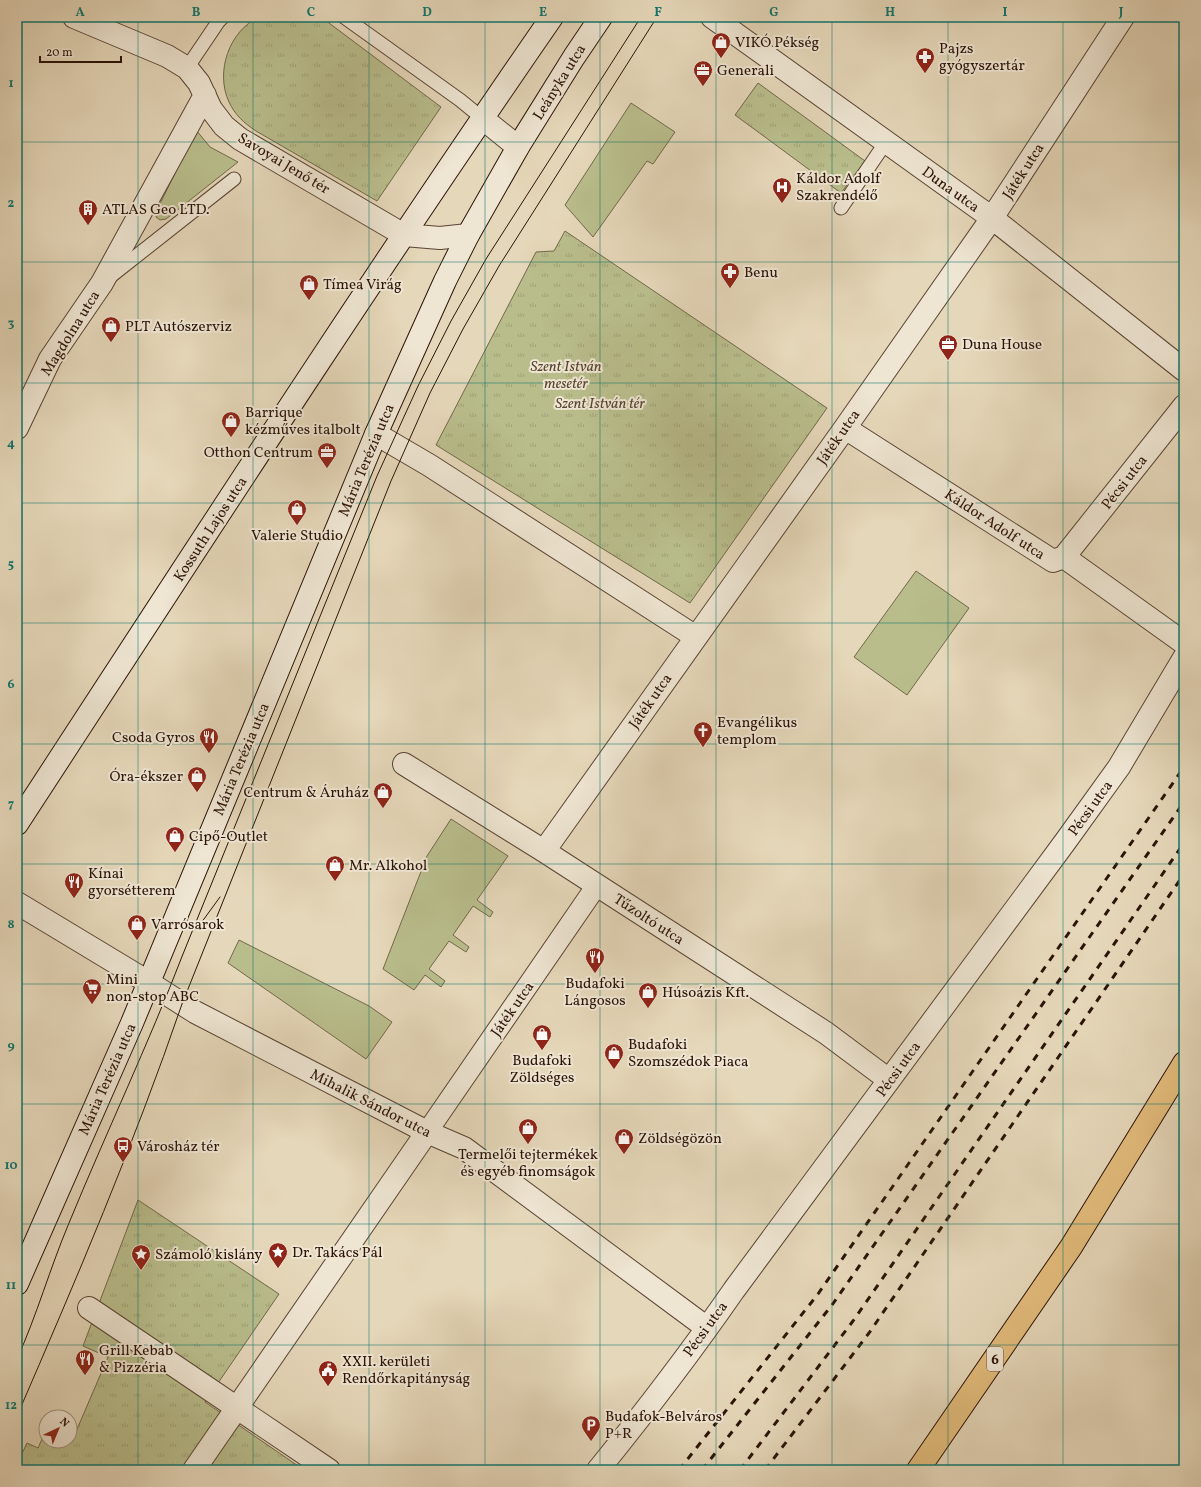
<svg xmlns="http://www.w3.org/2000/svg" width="1201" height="1487" font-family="Vollkorn,serif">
  <defs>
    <pattern id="park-tufts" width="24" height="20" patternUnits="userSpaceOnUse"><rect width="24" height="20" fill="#b9bd8c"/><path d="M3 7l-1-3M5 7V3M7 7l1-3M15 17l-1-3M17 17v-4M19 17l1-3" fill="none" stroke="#9fa277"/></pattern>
  </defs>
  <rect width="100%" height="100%" fill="#e5d7b9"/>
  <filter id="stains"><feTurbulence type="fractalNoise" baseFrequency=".005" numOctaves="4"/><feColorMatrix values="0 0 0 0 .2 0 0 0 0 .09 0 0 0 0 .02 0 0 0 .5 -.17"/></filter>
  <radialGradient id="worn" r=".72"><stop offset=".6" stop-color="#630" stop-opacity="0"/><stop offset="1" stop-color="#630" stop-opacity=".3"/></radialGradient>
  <!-- green -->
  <path fill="#b9bd8c" stroke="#72684a" d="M631 103 675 132 653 164 647 161 593 237 565 205Z
    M196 130 210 147 238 162 166 219 160 220 156 217 157 210Z
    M916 571 969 608 907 695 854 657Z
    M451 819 508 856 477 900 493 912 490 917 473 906 453 935 469 947 466 952 449 941 429 969 445 981 441 987 425 975 414 990 383 969 427 856Z
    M239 940 369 1006 392 1022 366 1059 228 963Z"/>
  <!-- park -->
  <path fill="url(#park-tufts)" stroke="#72684a" d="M259 17H321L441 107 377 201 256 131C244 123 235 115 229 102 215 72 229 31 259 17Z
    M758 83 865 161 841 193 735 115Z
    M565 231 827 408 690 603 436 445 536 252 554 251Z
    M138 1200 279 1294 205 1402 304 1470H17V1464L27 1443 38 1448 46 1430V1441H72L108 1357 83 1346Z"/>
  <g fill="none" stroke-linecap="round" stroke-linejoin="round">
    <defs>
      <path id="service" d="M344 17 460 100 482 118
        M187 68 218 22 223 17
        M841 208 886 142
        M111 276 234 179"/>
      <path id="pedestrian" d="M427 1132 597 885"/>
      <path id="minor" d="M74 17 167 56 187 68 199 83 211 109 224 126 240 139 404 235 440 238 468 235
        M712 17 992 218 1184 370
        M482 118 518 147
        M17 428 50 359 102 283 205 95
        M845 428 1053 561 1064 557
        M376 434 429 465 696 637
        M1064 557 1184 406
        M1064 557 1184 643
        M404 764 544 851 826 1033 889 1080
        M544 851 845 428 992 218 1123 17
        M17 903 148 982 195 1012 427 1132 464 1148 707 1328
        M89 1308 329 1470
        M194 1470 427 1132
        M598 1470C645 1412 691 1352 734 1290L1065 842 1119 767 1184 658"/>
      <path id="secondary" d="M17 824C193 554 368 283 552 17
        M17 1284 132 1023 376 434 445 281 468 235 518 147 574 57 601 17"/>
      <path id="primary" d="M918 1470 1071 1247 1184 1063"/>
    </defs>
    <!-- service casing -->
    <use href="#service" stroke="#5a4434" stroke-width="15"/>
    <!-- pedestrian casing -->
    <use href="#pedestrian" stroke="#5a4434" stroke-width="22"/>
    <!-- minor casing -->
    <use href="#minor" stroke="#5a4434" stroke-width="24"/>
    <!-- secondary casing -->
    <use href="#secondary" stroke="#2c1308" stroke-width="24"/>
    <!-- primary casing -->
    <use href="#primary" stroke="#2c1308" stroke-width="24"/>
    <!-- service -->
    <use href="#service" stroke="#eee5d2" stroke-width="13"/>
    <!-- pedestrian -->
    <use href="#pedestrian" stroke="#eee5d2" stroke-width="20"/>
    <!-- minor -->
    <use href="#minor" stroke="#eee5d2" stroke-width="22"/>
    <!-- secondary -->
    <use href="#secondary" stroke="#eee5d2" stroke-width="22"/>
    <!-- primary -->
    <use href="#primary" stroke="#e2bc7c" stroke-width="22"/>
    <!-- tram -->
    <path stroke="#2c1308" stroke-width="1" d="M196 930 220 897
      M17 1359C37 1315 50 1268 69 1223 106 1133 148 1045 183 954L377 476 418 386 451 321 486 259 641 17
      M17 1416C76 1280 134 1144 182 1004L391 481 430 393 463 329 499 266 657 17"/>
    <!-- rail -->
    <path stroke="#2c1308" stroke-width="3" stroke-dasharray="7 7" stroke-linecap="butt" d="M679 1470 818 1294 1184 767
      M702 1470 832 1305 1184 802
      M740 1470 853 1321 1184 843
      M765 1470 869 1333 1184 874"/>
  </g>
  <!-- grid -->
  <path fill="none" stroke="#0f766e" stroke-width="1" stroke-opacity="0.55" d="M138 17V1470M253 17V1470M369 17V1470M485 17V1470M600 17V1470M716 17V1470M832 17V1470M948 17V1470M1063 17V1470M17 142H1184M17 262H1184M17 383H1184M17 503H1184M17 623H1184M17 744H1184M17 864H1184M17 984H1184M17 1104H1184M17 1224H1184M17 1345H1184"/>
  <!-- icons -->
  <defs>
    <symbol id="shop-pin" viewBox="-11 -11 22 30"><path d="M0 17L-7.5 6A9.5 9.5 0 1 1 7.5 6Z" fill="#8f2418" stroke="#eee5d2"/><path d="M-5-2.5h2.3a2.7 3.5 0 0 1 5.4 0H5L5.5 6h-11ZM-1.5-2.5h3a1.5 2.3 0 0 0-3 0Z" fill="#fff"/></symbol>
    <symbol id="pharmacy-pin" viewBox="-11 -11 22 30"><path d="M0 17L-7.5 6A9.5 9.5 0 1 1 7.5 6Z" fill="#8f2418" stroke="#eee5d2"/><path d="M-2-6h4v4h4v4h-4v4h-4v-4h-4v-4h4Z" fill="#fff"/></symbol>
    <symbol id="office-pin" viewBox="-11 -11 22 30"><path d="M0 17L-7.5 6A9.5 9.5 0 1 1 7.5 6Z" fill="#8f2418" stroke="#eee5d2"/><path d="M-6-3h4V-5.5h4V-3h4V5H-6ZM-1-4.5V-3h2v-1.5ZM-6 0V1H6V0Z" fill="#fff"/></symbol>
    <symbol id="hospital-pin" viewBox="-11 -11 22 30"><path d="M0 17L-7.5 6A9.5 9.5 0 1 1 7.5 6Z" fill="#8f2418" stroke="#eee5d2"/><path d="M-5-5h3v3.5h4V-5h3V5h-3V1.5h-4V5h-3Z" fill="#fff"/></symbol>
    <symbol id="building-pin" viewBox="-11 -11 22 30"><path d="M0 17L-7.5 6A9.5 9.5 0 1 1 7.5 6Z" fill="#8f2418" stroke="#eee5d2"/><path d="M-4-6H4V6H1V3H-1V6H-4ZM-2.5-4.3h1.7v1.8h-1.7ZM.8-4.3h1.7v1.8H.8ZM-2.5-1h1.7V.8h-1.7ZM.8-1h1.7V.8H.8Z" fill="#fff"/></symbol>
    <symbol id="church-pin" viewBox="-11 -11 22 30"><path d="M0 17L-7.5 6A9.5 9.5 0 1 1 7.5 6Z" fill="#8f2418" stroke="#eee5d2"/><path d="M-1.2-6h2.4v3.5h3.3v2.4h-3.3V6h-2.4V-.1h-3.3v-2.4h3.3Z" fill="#fff"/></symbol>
    <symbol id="restaurant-pin" viewBox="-11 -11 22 30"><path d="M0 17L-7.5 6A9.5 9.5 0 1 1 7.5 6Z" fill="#8f2418" stroke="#eee5d2"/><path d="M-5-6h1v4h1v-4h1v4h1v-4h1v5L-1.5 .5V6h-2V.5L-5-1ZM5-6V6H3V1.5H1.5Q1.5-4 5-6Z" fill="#fff"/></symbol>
    <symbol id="supermarket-pin" viewBox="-11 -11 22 30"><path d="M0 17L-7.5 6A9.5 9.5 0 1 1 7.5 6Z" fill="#8f2418" stroke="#eee5d2"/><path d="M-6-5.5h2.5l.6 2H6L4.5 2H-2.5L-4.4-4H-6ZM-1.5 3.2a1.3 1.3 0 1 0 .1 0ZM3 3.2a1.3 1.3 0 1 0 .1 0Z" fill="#fff"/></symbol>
    <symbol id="bus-pin" viewBox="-11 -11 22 30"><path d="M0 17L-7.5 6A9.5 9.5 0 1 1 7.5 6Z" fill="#8f2418" stroke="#eee5d2"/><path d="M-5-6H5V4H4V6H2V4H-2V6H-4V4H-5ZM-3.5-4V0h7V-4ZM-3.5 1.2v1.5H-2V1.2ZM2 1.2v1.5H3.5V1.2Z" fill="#fff"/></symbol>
    <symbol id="sight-pin" viewBox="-11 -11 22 30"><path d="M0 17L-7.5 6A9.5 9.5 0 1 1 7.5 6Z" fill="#8f2418" stroke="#eee5d2"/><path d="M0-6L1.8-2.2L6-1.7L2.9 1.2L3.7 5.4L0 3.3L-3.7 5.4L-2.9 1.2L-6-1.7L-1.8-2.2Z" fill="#fff"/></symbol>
    <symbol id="civic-pin" viewBox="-11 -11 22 30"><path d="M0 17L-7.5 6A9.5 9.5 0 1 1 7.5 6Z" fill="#8f2418" stroke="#eee5d2"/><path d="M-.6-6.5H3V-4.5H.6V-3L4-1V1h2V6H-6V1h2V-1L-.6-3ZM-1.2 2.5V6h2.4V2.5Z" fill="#fff"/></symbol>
    <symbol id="parking-pin" viewBox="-11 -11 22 30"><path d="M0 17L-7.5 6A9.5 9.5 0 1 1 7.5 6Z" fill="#8f2418" stroke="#eee5d2"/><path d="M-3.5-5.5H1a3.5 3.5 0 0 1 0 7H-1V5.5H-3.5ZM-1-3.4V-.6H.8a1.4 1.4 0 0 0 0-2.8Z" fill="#fff"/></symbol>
  </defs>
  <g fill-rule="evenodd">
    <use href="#shop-pin" x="710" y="31" width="22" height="30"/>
    <use href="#pharmacy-pin" x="914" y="46" width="22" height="30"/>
    <use href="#office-pin" x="692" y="59" width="22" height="30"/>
    <use href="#hospital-pin" x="771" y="176" width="22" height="30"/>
    <use href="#building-pin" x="77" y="198" width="22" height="30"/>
    <use href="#pharmacy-pin" x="719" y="261" width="22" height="30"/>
    <use href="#shop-pin" x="298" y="273" width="22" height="30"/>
    <use href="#shop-pin" x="100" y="315" width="22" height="30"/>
    <use href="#office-pin" x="937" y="333" width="22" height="30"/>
    <use href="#shop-pin" x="220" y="410" width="22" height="30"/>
    <use href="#office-pin" x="316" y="441" width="22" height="30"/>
    <use href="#shop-pin" x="286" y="498" width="22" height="30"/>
    <use href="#church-pin" x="692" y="720" width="22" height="30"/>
    <use href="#restaurant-pin" x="198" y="726" width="22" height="30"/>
    <use href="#shop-pin" x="186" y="765" width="22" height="30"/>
    <use href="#shop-pin" x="372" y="781" width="22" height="30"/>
    <use href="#shop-pin" x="164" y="825" width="22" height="30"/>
    <use href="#shop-pin" x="324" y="854" width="22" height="30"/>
    <use href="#restaurant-pin" x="63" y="871" width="22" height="30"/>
    <use href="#shop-pin" x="126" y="913" width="22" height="30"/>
    <use href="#restaurant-pin" x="584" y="946" width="22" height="30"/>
    <use href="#supermarket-pin" x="81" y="977" width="22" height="30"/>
    <use href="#shop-pin" x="637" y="981" width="22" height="30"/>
    <use href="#shop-pin" x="531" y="1023" width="22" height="30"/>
    <use href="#shop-pin" x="603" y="1042" width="22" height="30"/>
    <use href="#shop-pin" x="517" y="1117" width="22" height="30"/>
    <use href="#shop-pin" x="613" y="1127" width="22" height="30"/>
    <use href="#bus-pin" x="112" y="1135" width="22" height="30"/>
    <use href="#sight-pin" x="267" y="1241" width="22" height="30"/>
    <use href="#sight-pin" x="130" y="1243" width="22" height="30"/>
    <use href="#restaurant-pin" x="74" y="1348" width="22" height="30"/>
    <use href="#civic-pin" x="317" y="1359" width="22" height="30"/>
    <use href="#parking-pin" x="580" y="1414" width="22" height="30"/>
  </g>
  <g text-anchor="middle" stroke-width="4" stroke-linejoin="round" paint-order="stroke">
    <!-- shield labels -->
    <rect fill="#eee5d2" stroke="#665245" stroke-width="1" x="987" y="1347" width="16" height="24" rx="3"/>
    <g font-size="14" font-weight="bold" fill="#2c1308">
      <text x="995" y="1364">6</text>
    </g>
    <!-- poi labels -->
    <g font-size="15" fill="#2c1308" stroke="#eee5d2" text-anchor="start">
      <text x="735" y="47">VIKÓ Pékség</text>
      <text x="939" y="53">Pajzs<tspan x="939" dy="17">gyógyszertár</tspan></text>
      <text x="717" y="75">Generali</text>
      <text x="796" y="183">Káldor Adolf<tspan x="796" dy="17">Szakrendelő</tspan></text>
      <text x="102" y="214">ATLAS Geo LTD.</text>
      <text x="744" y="277">Benu</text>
      <text x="323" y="289">Tímea Virág</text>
      <text x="125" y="331">PLT Autószerviz</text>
      <text x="962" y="349">Duna House</text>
      <text x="245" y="417">Barrique<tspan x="245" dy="17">kézműves italbolt</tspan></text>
      <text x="313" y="457" text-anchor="end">Otthon Centrum</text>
      <text x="297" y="540" text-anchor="middle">Valerie Studio</text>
      <text x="717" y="727">Evangélikus<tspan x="717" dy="17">templom</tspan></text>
      <text x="195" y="742" text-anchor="end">Csoda Gyros</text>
      <text x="183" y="781" text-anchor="end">Óra-ékszer</text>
      <text x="369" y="797" text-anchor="end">Centrum &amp; Áruház</text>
      <text x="189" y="841">Cipő-Outlet</text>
      <text x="349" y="870">Mr. Alkohol</text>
      <text x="88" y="878">Kínai<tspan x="88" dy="17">gyorsétterem</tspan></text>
      <text x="151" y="929">Varrósarok</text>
      <text x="106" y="984">Mini<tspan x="106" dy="17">non-stop ABC</tspan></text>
      <text x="595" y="988" text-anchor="middle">Budafoki<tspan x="595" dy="17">Lángosos</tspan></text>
      <text x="662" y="997">Húsoázis Kft.</text>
      <text x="628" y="1049">Budafoki<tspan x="628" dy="17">Szomszédok Piaca</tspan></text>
      <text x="542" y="1065" text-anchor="middle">Budafoki<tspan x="542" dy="17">Zöldséges</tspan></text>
      <text x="638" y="1143">Zöldségözön</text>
      <text x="137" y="1151">Városház tér</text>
      <text x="528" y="1159" text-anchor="middle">Termelői tejtermékek<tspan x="528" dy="17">és egyéb finomságok</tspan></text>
      <text x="292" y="1257">Dr. Takács Pál</text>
      <text x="155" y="1259">Számoló kislány</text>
      <text x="99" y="1355">Grill Kebab<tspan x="99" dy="17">&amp; Pizzéria</tspan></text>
      <text x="342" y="1366">XXII. kerületi<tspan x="342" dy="17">Rendőrkapitányság</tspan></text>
      <text x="605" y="1421">Budafok-Belváros<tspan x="605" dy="17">P+R</tspan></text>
    </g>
    <!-- street labels -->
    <g font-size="15" fill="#2c1308" stroke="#eee5d2">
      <text transform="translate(559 82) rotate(-58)" y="5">Leányka utca</text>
      <text transform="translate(284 163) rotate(31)" y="5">Savoyai Jenő tér</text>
      <text transform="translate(1023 171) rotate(-57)" y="5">Játék utca</text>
      <text transform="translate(951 189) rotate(36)" y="5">Duna utca</text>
      <text transform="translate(70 333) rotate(-58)" y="5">Magdolna utca</text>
      <text transform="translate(838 437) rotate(-55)" y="5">Játék utca</text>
      <text transform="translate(366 460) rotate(-67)" y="5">Mária Terézia utca</text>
      <text transform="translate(1124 482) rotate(-52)" y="5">Pécsi utca</text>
      <text transform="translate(995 524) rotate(33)" y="5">Káldor Adolf utca</text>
      <text transform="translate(210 529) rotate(-57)" y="5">Kossuth Lajos utca</text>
      <text transform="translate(650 701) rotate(-55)" y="5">Játék utca</text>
      <text transform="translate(241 759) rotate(-67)" y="5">Mária Terézia utca</text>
      <text transform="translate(1090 808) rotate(-54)" y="5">Pécsi utca</text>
      <text transform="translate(649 919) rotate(33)" y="5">Tűzoltó utca</text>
      <text transform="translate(512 1009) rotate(-55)" y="5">Játék utca</text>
      <text transform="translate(898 1069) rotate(-54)" y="5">Pécsi utca</text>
      <text transform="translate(107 1079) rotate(-66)" y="5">Mária Terézia utca</text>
      <text transform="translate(371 1103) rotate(27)" y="5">Mihalik Sándor utca</text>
      <text transform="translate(705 1329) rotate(-54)" y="5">Pécsi utca</text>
    </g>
    <!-- park labels -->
    <g font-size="15" font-style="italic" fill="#564630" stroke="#eee5d2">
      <text x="566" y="371">Szent István<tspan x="566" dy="17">mesetér</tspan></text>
      <text x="600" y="408">Szent István tér</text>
    </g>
  </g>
  <!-- margin -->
  <rect width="1201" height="1487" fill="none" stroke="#e5d7b9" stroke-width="44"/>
  <!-- north arrow -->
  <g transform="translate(58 1429) rotate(44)"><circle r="19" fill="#eee5d2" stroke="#a09181"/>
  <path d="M0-3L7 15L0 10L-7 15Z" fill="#8f2418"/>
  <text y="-6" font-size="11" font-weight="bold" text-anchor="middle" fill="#2c1308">N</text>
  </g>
  <!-- scale -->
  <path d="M40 56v6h81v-6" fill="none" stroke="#2c1308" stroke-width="2"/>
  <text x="46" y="56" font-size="12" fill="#2c1308" stroke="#eee5d2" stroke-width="3" paint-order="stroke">20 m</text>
  <rect x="22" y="22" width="1157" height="1443" fill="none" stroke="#0f766e" stroke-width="1.5"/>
  <g font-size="13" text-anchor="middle" font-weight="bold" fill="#0f766e">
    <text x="80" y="16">A</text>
    <text x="196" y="16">B</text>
    <text x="311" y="16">C</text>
    <text x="427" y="16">D</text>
    <text x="543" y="16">E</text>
    <text x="658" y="16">F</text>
    <text x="774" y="16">G</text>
    <text x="890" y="16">H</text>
    <text x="1005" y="16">I</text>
    <text x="1121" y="16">J</text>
    <text x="11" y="87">1</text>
    <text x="11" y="207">2</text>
    <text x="11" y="327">3</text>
    <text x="11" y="447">4</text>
    <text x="11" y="568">5</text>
    <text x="11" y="688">6</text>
    <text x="11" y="808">7</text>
    <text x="11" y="928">8</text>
    <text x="11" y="1049">9</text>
    <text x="11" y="1169">10</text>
    <text x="11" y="1289">11</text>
    <text x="11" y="1409">12</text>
  </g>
  <rect width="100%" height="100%" filter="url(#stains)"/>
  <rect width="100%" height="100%" fill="url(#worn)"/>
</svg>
